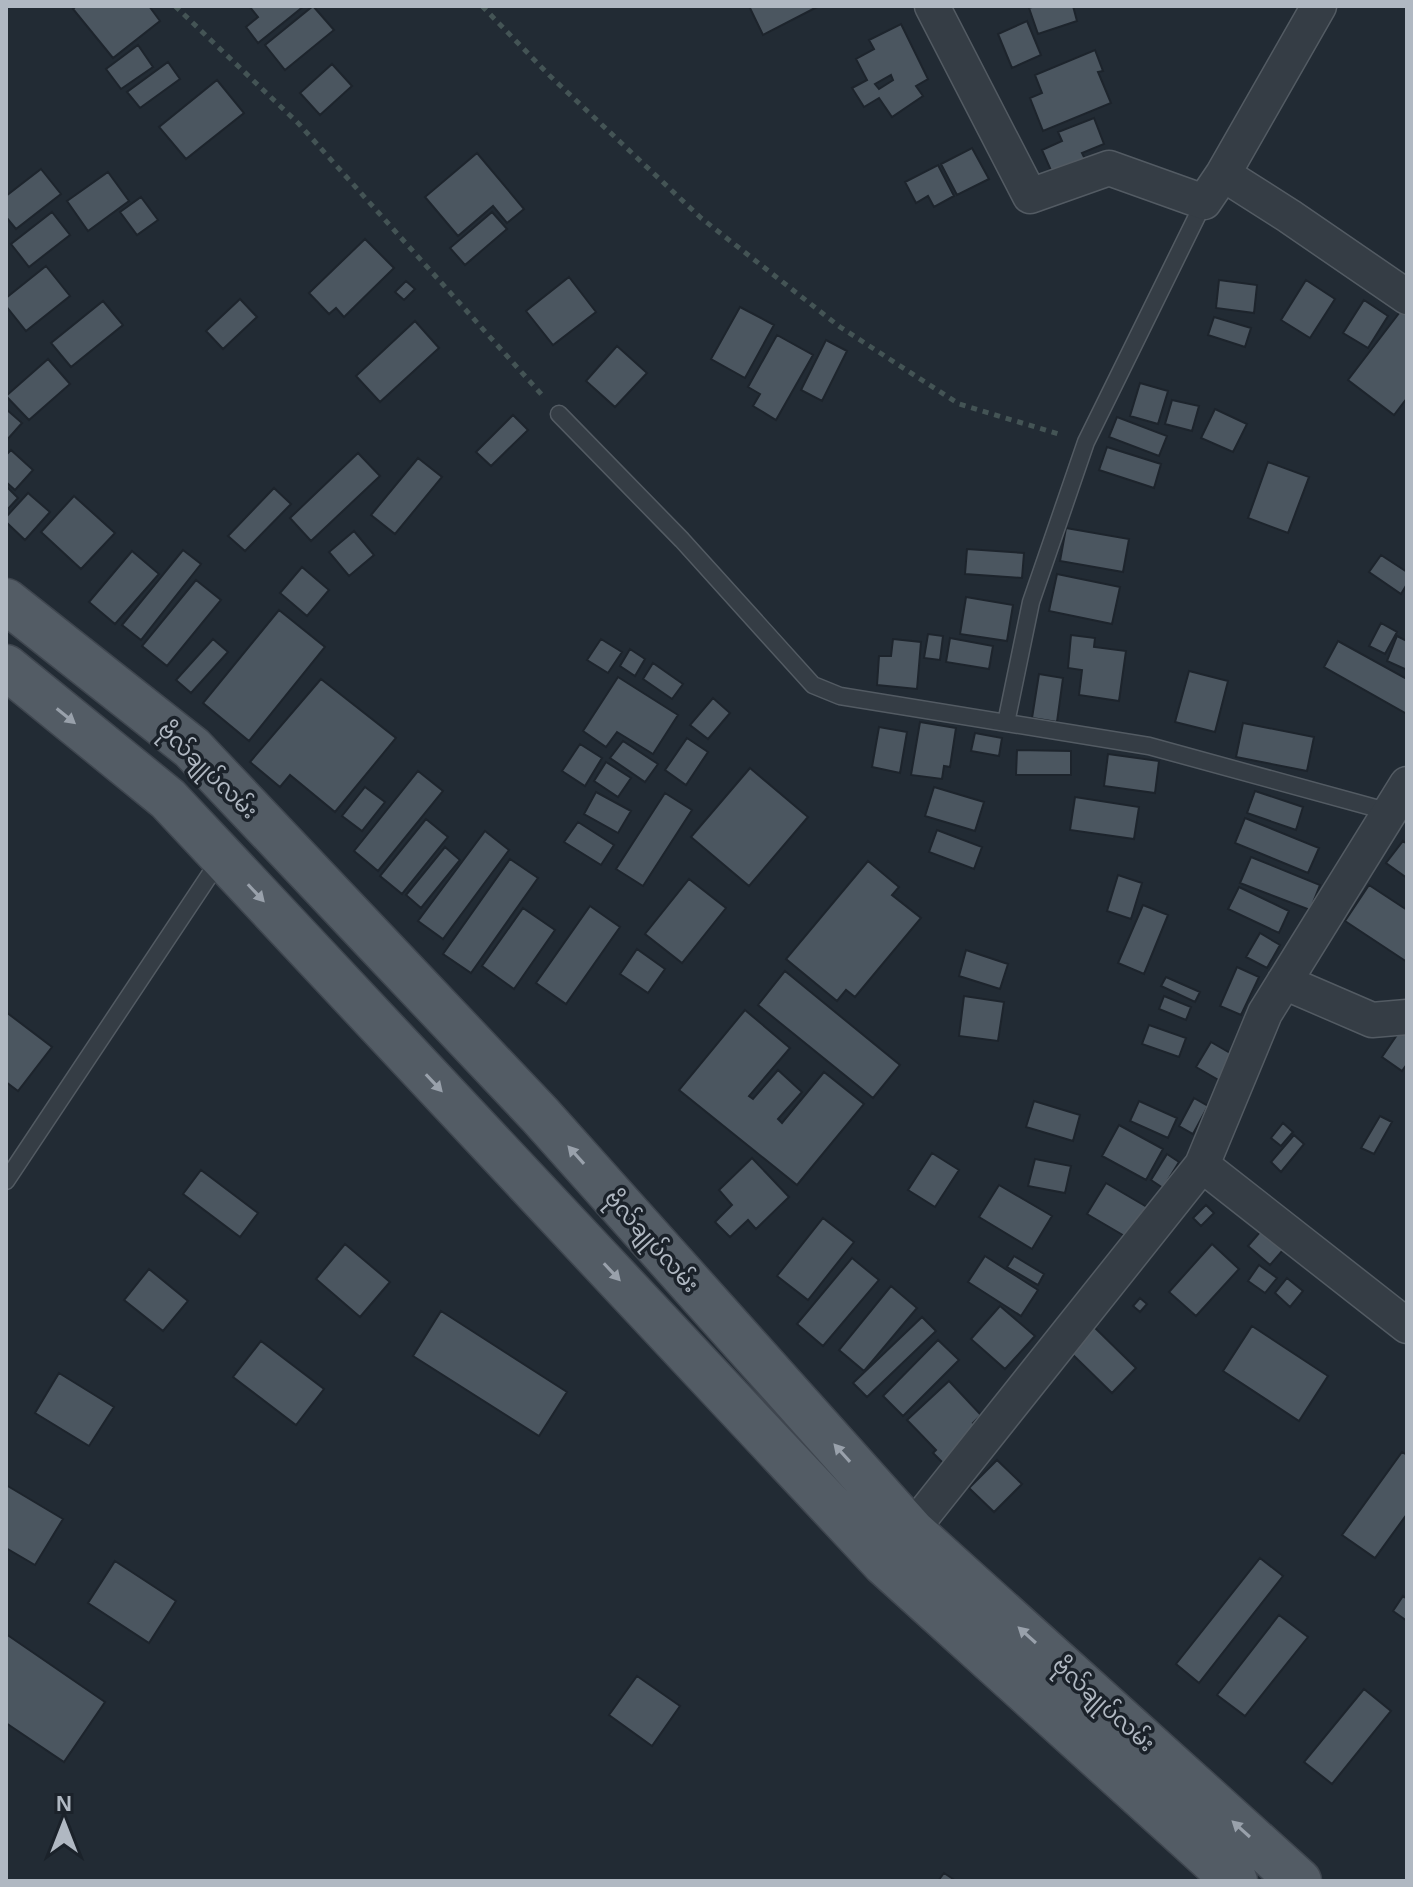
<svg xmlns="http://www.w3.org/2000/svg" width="1413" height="1887" font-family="Arial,'Noto Sans Myanmar',sans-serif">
  <rect width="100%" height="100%" fill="#222b34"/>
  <!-- building -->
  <path fill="#4b5660" stroke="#1d242c" stroke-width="2" fill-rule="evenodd" d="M76 6H149L160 21 113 58 73 9Z
    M249 6H304L258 43 246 27 258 17Z
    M313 6 334 30 285 70 265 45Z
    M749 6H819L763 35Z
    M1035 6H1073L1077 21 1038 34 1029 8Z
    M1027 21 1041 55 1012 68 998 34Z
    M901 24 928 79 916 86 923 96 892 117 879 98 864 107 852 88 867 80 856 59 874 49 869 40ZM891 75 893 80 879 89 875 84Z
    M138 45 153 67 121 89 106 69Z
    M1095 50 1103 71 1098 72 1111 103 1043 131 1030 98 1042 93 1035 75Z
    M168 62 180 79 140 108 127 92Z
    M332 64 352 86 320 115 300 93Z
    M217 80 244 113 186 159 159 127Z
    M1094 118 1104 144 1082 153 1086 161 1053 175 1042 150 1062 141 1058 132Z
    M972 148 989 179 957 195 941 164Z
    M477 153 524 209 507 223 493 206 458 236 425 197Z
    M938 165 954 196 934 207 928 196 916 203 905 182Z
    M41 169 61 194 16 229 6 217V196Z
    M108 172 129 201 88 231 67 201Z
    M141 197 158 220 137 235 120 212Z
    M52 212 70 235 29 267 11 244Z
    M492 212 507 229 465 265 450 248Z
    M365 239 394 268 344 317 336 308 329 314 309 293Z
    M46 266 70 296 26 331 6 306V298Z
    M569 277 596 312 553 345 526 311Z
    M1219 280 1257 285 1254 313 1216 308Z
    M1306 280 1335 299 1310 338 1281 320Z
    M406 281 415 289 404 300 395 292Z
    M240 299 257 317 223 349 206 331Z
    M1364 300 1388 316 1368 348 1343 333Z
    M103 301 123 325 71 367 51 343Z
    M740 307 774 325 745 378 711 359Z
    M1403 308 1407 312V398L1394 415 1348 380Z
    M1214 317 1251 328 1245 347 1208 335Z
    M415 321 439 348 380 402 356 376Z
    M777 335 813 355 776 420 753 406 760 394 748 387Z
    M826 340 847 351 822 401 801 390Z
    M617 346 647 373 615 407 586 381Z
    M48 359 70 384 29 420 6 396Z
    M1140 383 1168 391 1158 424 1130 416Z
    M1172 400 1199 406 1192 431 1165 424Z
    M6 409 22 423 6 441Z
    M1215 409 1247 424 1233 452 1201 438Z
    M513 415 528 430 491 466 476 452Z
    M1117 417 1167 436 1159 456 1109 437Z
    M1107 447 1161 464 1154 488 1099 470Z
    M11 450 33 470 15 490 6 482V455Z
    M358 453 380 476 311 541 290 518Z
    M418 458 442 477 395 534 371 515Z
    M1268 462 1309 477 1288 533 1248 518Z
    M6 486 18 498 6 511Z
    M274 488 291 504 245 551 228 536Z
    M28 493 50 512 25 540 6 522V517Z
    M74 496 115 533 81 569 41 532Z
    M1066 528 1129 539 1123 572 1060 561Z
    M354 531 374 555 349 576 329 552Z
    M967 549 1024 553 1022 578 965 574Z
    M183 550 201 564 141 640 122 625Z
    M132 551 159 574 115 624 89 602Z
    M1381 555 1407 572V584L1401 594 1369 572Z
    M302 567 329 590 307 616 280 593Z
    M1057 574 1120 587 1112 624 1049 611Z
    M196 580 221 600 167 666 142 646Z
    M966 597 1013 605 1007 641 960 634Z
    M279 610 325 647 249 741 203 703Z
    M1381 623 1397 632 1385 654 1369 646Z
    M928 634 943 636 940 660 924 658Z
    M1071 635 1095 638 1094 647 1126 651 1119 701 1079 695 1082 670 1068 668Z
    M1397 636 1407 641V670L1387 661Z
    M950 638 993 646 989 669 946 662Z
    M213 639 228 652 191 693 176 680Z
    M601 639 622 652 608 673 587 660Z
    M893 639 921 642 917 689 877 685 879 656H891Z
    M1338 641 1407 679V714L1324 667Z
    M630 649 645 659 635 676 620 666Z
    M653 663 683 684 672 699 643 679Z
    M1189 671 1228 681 1215 732 1175 722Z
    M1039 674 1063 678 1057 722 1032 718Z
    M618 677 678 715 653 754 617 732 606 747 583 731Z
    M321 679 396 738 335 812 290 775 280 787 250 762Z
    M713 698 730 713 708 739 690 725Z
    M920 722 956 728 950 767 944 766 942 779 911 775Z
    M1243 723 1314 737 1307 771 1236 757Z
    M879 727 907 732 900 773 872 767Z
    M975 733 1002 738 999 756 971 751Z
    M687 738 708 752 686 785 665 770Z
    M623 741 658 764 645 782 610 758Z
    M580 744 602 758 585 786 562 771Z
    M1017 750 1071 751V775H1016Z
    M1108 754 1159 761 1155 793 1104 786Z
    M606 762 631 778 618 797 594 781Z
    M750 768 808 817 749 886 691 837Z
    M418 771 443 791 378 871 354 851Z
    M365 787 385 802 362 831 342 816Z
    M934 787 984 802 975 831 925 816Z
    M1255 791 1303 807 1296 830 1247 813Z
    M596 792 631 811 618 833 584 814Z
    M665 793 692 810 643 886 616 869Z
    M1075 797 1139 807 1134 839 1070 830Z
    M1245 818 1319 848 1308 873 1235 843Z
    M426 819 448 837 402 894 380 876Z
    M578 822 614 845 601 865 564 842Z
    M937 830 982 847 974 869 929 852Z
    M485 831 509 850 443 939 418 921Z
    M1403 841 1407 844V878L1386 863Z
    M445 847 460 860 421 908 406 895Z
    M1251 857 1320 885 1310 910 1240 883Z
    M510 859 538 878 471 973 443 954Z
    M868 861 899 887 892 895 921 918 855 997 846 990 837 1001 786 959Z
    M1118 875 1142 883 1131 919 1107 911Z
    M689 879 726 908 682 963 645 934Z
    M1369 885 1407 910V962L1345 921Z
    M1239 887 1289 911 1279 933 1228 909Z
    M1143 905 1168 915 1144 974 1118 963Z
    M590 906 620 927 566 1004 536 983Z
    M523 908 555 930 514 989 482 966Z
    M1260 933 1280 945 1267 968 1246 957Z
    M637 949 665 969 648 993 620 974Z
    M966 950 1008 964 1000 989 959 976Z
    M1237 967 1259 977 1241 1015 1220 1006Z
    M785 971 900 1065 873 1098 758 1005Z
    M1166 977 1200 992 1195 1002 1161 986Z
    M964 996 1004 1002 998 1041 959 1036Z
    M1164 996 1191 1007 1186 1020 1159 1009Z
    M745 1010 790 1048 749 1096 753 1099 778 1070 802 1092 778 1119 782 1123 824 1072 864 1104 797 1185 679 1090Z
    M6 1012 52 1047 18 1091 6 1082Z
    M1149 1025 1186 1038 1179 1057 1142 1044Z
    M1401 1029 1407 1033V1064L1402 1071 1382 1057Z
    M1211 1042 1237 1057 1222 1082 1196 1067Z
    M1194 1098 1208 1106 1193 1134 1179 1126Z
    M1034 1101 1080 1115 1073 1141 1026 1127Z
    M1139 1101 1177 1118 1168 1138 1130 1121Z
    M1380 1116 1392 1122 1374 1154 1361 1148Z
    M1283 1123 1293 1132 1281 1146 1271 1138Z
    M1119 1125 1163 1149 1146 1180 1102 1156Z
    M1294 1135 1304 1144 1281 1172 1271 1162Z
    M932 1153 959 1170 935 1207 908 1190Z
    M1167 1154 1179 1162 1163 1188 1151 1180Z
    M752 1158 789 1197 756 1229 748 1220 730 1237 715 1222 732 1205 719 1190Z
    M1035 1159 1071 1166 1065 1193 1028 1186Z
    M201 1170 258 1213 240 1237 183 1194Z
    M1106 1183 1152 1210 1133 1241 1087 1214Z
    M999 1185 1052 1216 1032 1249 979 1217Z
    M1206 1205 1214 1213 1201 1226 1193 1218Z
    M823 1218 854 1242 808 1300 777 1276Z
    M1260 1232 1283 1250 1270 1265 1248 1246Z
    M345 1244 390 1282 360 1317 316 1279Z
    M1212 1244 1239 1269 1196 1316 1169 1292Z
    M985 1256 1038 1290 1021 1316 968 1282Z
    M1014 1256 1044 1274 1038 1285 1007 1267Z
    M852 1258 879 1280 823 1346 797 1324Z
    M1259 1265 1277 1278 1265 1293 1248 1281Z
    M149 1269 188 1301 163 1331 124 1300Z
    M1287 1278 1303 1291 1290 1307 1275 1293Z
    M891 1286 917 1308 864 1371 839 1350Z
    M1140 1298 1147 1304 1140 1312 1133 1306Z
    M1000 1306 1035 1336 1005 1369 971 1339Z
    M441 1311 567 1392 539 1436 413 1356Z
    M922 1317 936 1331 867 1397 853 1383Z
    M1093 1326 1136 1368 1112 1393 1069 1351Z
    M1252 1326 1328 1376 1299 1421 1223 1371Z
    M938 1340 959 1360 903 1416 883 1396Z
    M261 1341 324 1389 296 1425 233 1377Z
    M59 1373 114 1407 89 1446 35 1413Z
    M949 1381 981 1415 973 1423 985 1435 950 1470 933 1453 936 1450 907 1420Z
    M1402 1452 1407 1455V1514L1375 1558 1342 1535Z
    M997 1460 1022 1484 994 1512 969 1488Z
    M6 1485 63 1519 35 1565 6 1548Z
    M1260 1558 1283 1576 1199 1683 1176 1664Z
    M115 1561 176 1601 149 1643 88 1603Z
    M1403 1596 1407 1599V1621L1393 1611Z
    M1279 1615 1308 1637 1245 1716 1217 1695Z
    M6 1634 105 1702 64 1762 6 1723Z
    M637 1676 680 1706 652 1746 609 1715Z
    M1364 1689 1391 1711 1332 1784 1304 1762Z
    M944 1873 956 1881H938Z"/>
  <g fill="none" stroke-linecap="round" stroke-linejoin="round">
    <defs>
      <path id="lane" d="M559 414 682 540 813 685 840 696 1149 746 1390 812
        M1006 723 1031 602 1086 442 1204 202
        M6 1181 221 858"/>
      <path id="street" d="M932 6 1030 196 1109 168 1204 202 1223 174 1289 216 1407 297
        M1223 174 1319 6
        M1284 982 1372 1020 1407 1017
        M1202 1165 1407 1326
        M897 1548 1202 1165 1265 1013 1407 784"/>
      <path id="primary" d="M6 601 192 748 540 1115 912 1531 1299 1881
        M6 667 168 799 884 1563 1235 1881"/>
    </defs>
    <!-- lane casing -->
    <use href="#lane" stroke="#535b63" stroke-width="19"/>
    <!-- street casing -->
    <use href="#street" stroke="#535b63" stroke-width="37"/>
    <!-- primary casing -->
    <use href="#primary" stroke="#3f464f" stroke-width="47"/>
    <!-- path -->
    <path stroke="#445455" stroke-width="5" stroke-dasharray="6 6" stroke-linecap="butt" d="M175 6 299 124 542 395
      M482 6 549 75 701 218 840 327 959 404 1062 435"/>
    <!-- lane -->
    <use href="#lane" stroke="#353d45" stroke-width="16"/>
    <!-- street -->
    <use href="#street" stroke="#353d45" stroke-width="34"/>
    <!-- primary -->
    <use href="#primary" stroke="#535c65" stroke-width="44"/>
  </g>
  <!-- one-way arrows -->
  <defs><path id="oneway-solid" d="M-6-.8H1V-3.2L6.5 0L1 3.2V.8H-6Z" transform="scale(2)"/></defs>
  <g fill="#99a1ab">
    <use href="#oneway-solid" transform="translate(66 716) rotate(39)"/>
    <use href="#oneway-solid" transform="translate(256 893) rotate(47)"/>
    <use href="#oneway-solid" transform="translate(434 1083) rotate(47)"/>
    <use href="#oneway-solid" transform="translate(576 1155) rotate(-132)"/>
    <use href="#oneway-solid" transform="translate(612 1272) rotate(47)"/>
    <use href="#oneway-solid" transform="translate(842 1453) rotate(-132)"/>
    <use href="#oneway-solid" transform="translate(1027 1635) rotate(-138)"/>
    <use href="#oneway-solid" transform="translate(1241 1829) rotate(-138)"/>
  </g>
  <g text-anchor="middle" stroke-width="7" stroke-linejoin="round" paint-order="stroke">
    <!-- street labels -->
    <g font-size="22" fill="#b0b8c2" stroke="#1b222a">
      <text transform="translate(208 770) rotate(44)" y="8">ဗိုလ်ချုပ်လမ်း</text>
      <text transform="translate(652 1241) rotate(48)" y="8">ဗိုလ်ချုပ်လမ်း</text>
      <text transform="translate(1104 1704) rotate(42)" y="8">ဗိုလ်ချုပ်လမ်း</text>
    </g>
  </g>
  <!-- border -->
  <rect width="1413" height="1887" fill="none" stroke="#b0b8c2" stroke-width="16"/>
  <!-- north arrow -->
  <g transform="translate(64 1823)" stroke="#1b222a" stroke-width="6" paint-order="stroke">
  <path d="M0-6L14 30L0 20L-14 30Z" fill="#b0b8c2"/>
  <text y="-12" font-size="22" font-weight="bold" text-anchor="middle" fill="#b0b8c2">N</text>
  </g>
</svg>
